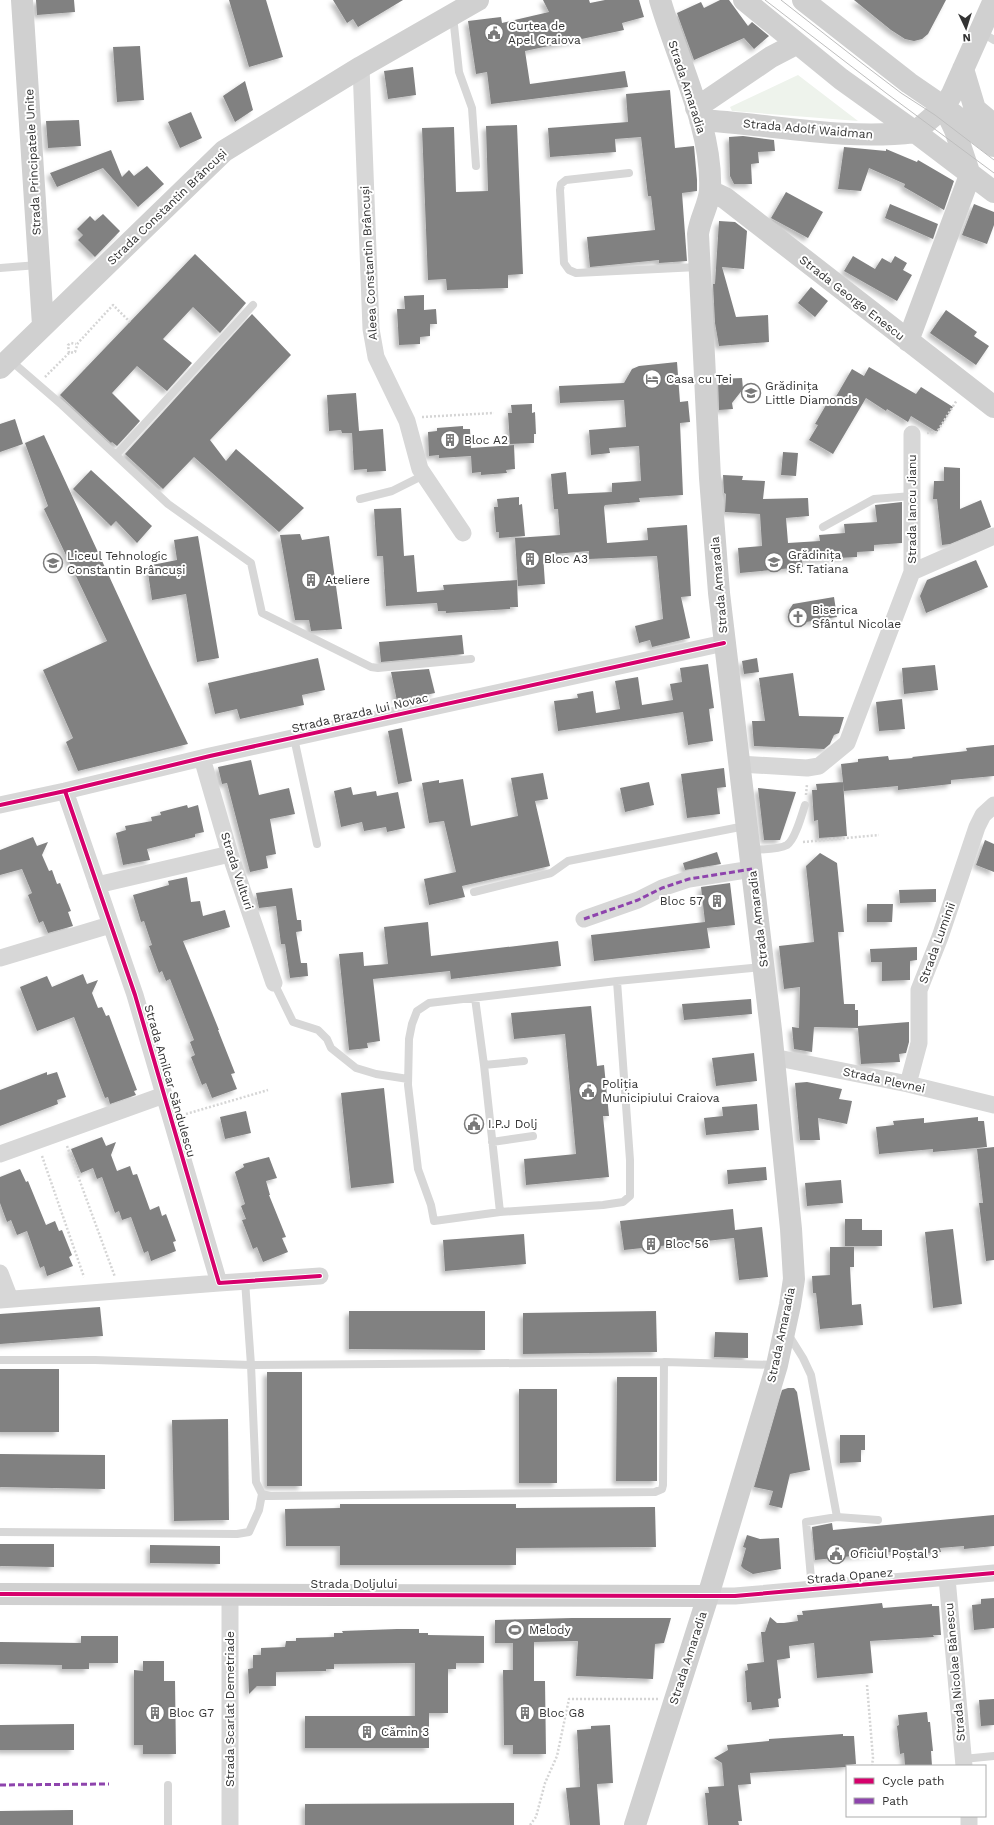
<svg xmlns="http://www.w3.org/2000/svg" width="994" height="1825" font-family="'Work Sans',sans-serif">
  <defs>
    <filter id="shadow"><feDropShadow dx="-3.5" dy="3.5" stdDeviation="2" flood-color="#0004"/></filter>
  </defs>
  <rect width="100%" height="100%" fill="#fff"/>
  <!-- green -->
  <path fill="#eef3ec" d="M798 75 858 121 732 111 730 107Z"/>
  <!-- building -->
  <path fill="#818181" filter="url(#shadow)" d="M36 0H74L75 12 37 15Z
    M229 0H266L283 57 249 67Z
    M333 0H403L358 27 353 19 347 23Z
    M543 0H589L590 3 605 0H639L644 17 622 23 624 30 525 51 530 84 625 71 628 87 491 104 487 72 476 74 468 21 501 17 502 23 549 12Z
    M720 0H729L748 26 752 22 769 36 754 49 744 38 694 60 677 13 701 2 704 8Z
    M854 0H946L928 34 922 39 914 41 905 39 891 30Z
    M140 46 144 100 117 102 113 47Z
    M413 67 416 95 388 99 384 71Z
    M245 81 253 110 235 122 223 96Z
    M670 90 675 148 694 146 697 180V191L682 193 687 261 659 263V260L590 267 587 237 655 230 651 196H648L641 137 615 139 616 152 550 157 548 128 628 122 626 94Z
    M191 112 202 138 180 148 168 122Z
    M79 120 81 146 48 148 46 121Z
    M517 125 523 274 508 275V288L447 290 446 279 428 280 422 128 454 127 456 192 488 191 486 126Z
    M743 136 774 140 775 151 758 152 759 163 751 164 752 184H734L730 176 729 137Z
    M844 147 886 151V149L917 162 918 160 954 181 944 210 904 187 905 184 869 168 861 191 838 189Z
    M111 150 122 177 129 170 134 176 147 166 164 184 138 207 103 168 57 187 50 173Z
    M786 192 823 212 808 238 771 218Z
    M890 204 938 224 933 239 885 218Z
    M974 204 994 212V225L987 244 962 235Z
    M103 214 120 231 95 257 78 240 83 235 77 229 90 216 95 221Z
    M719 221 735 222 747 231 744 269 722 267 736 317 768 315 769 342 719 346 715 323 713 284H715Z
    M195 254 246 303 220 333 193 307 163 339 192 363 167 391 137 366 112 393 140 421 117 446 112 442 111 443 60 395Z
    M853 256 875 269 882 258 891 263 895 256 907 263 903 270 912 275 897 301 844 271Z
    M811 287 828 301 815 317 798 303Z
    M424 295V310L436 309 437 324H430V336L420 337V344L399 345 397 309H405L404 296Z
    M946 310 977 332 974 336 989 346 976 365 930 333Z
    M252 314 291 355 210 440 226 461 236 449 304 508 279 532 194 457 163 489 125 454Z
    M677 362 680 402 688 401 690 422 680 423 683 495 639 498 640 502 605 505 604 507 607 543 648 540 647 528 687 525 691 596 681 597 690 638 652 647 650 640 639 643 635 626 663 619 657 556 589 559V551L543 555 545 584 518 586 515 538 560 535 558 509H554L551 474 566 472 568 494 612 492V483L641 481 639 446 609 448 610 453 591 455 589 430 626 427 624 400 560 403 559 386 624 383 632 369 639 366Z
    M869 367 916 394 921 387 953 407 937 432 911 416 908 422 887 409 886 411 866 398 833 454 809 440 818 425 815 424 830 398 834 400 852 369 864 376Z
    M742 378 743 389 732 403 733 409 719 410 718 379Z
    M356 393 359 431 383 429 386 471 367 472V469L354 470 352 433H342L341 430 329 431 327 395Z
    M532 404V413L535 412 536 434H534V443L510 444 508 413H512L511 405Z
    M15 419 23 444 0 452V424Z
    M463 426V429H470L471 448 514 445 515 469 506 470 507 473 481 475V472L472 473 471 456 439 458V455L429 456 428 432 437 431V428Z
    M44 435 150 665 188 744 78 771 66 742 73 738 43 670 107 641 44 509 48 506 25 443Z
    M783 452 798 453 796 476 781 475Z
    M944 467 960 468V509L981 500 991 527 950 544 942 545 937 499H933L934 481H944Z
    M91 470 152 526 137 543 116 521 111 526 73 489Z
    M723 475 743 476 742 480 765 481 763 499 808 498 809 516 786 518 788 543 820 541 819 535 845 533 844 524 877 522 875 505 902 502V543L874 545V551L857 552V557L802 560 803 567 740 573 738 548 762 546 760 514 725 512 726 494 724 493Z
    M519 497V505L522 504 525 536 499 538V532H496L494 507H498L497 499Z
    M401 508 404 556 414 555 417 592 444 590 443 585 517 580 518 607H510V609L446 613V611H438L437 603 386 606 383 556H377L374 509Z
    M300 534 302 540 329 536 342 629 311 631 309 620H295L280 535Z
    M198 536 219 658 197 662 186 594 152 600 147 566 177 560 174 540Z
    M976 560 988 587 926 613 920 596 927 580Z
    M834 597 837 617 800 623 794 622 790 618 789 610 793 604Z
    M462 635 464 654 381 662 379 642Z
    M318 658 325 690 302 695 304 705 240 719 237 709 215 714 208 683Z
    M757 658 759 672 744 674 742 661Z
    M708 664 714 708 709 709 713 741 688 745 683 712 558 731 554 701 578 698 577 694 593 691 596 713 620 709 615 681 638 677 642 705 673 700 670 684 682 682 680 668Z
    M935 665 938 690 904 694 902 668Z
    M429 669 435 693 397 701 391 672Z
    M793 673 799 716 844 717 839 733 834 735 830 744 824 749 754 746 752 721H765L759 678Z
    M902 699 905 729 879 731 876 702Z
    M402 728 412 781 398 784 388 731Z
    M994 745V776L951 780V784L898 790V786L844 791 841 764 858 762V759L888 756 889 760 913 758 912 757 967 751 966 748Z
    M251 760 259 795 289 788 295 814 270 819 276 854 266 856 268 868 250 872 227 783 222 784 218 767Z
    M724 768 726 787 717 788 720 814 687 818 681 774Z
    M543 773 548 799 535 801 550 866 462 886 465 897 429 905 424 879 456 872 444 821 429 823 422 783 439 780V783L463 779 471 826 518 816 511 778Z
    M649 782 654 805 625 812 620 788Z
    M843 782 847 836 819 838 818 820 814 821 812 790H817L816 784Z
    M351 787 353 795 376 791 377 796 398 792 405 828 387 832 386 827 364 831 362 822 341 827 334 791Z
    M758 788 796 792 780 840H764Z
    M187 805 188 808 198 805 204 832 195 834V837L147 849 150 860 123 865 116 833 126 830 125 826 152 821 151 817 161 815 160 812Z
    M33 837 37 846 48 842 42 855 49 871 52 870 57 884 60 883 71 911 68 912 73 926 48 933 43 921 39 923 28 895 32 893 22 869 0 875V850Z
    M985 840 994 844V872L976 865Z
    M717 852 721 864 685 870 683 863Z
    M820 853 837 863 844 932H838L844 1004H855V1010H858V1026L909 1022V1042L906 1053 899 1054 900 1062 861 1064 858 1028 814 1027 812 1052 794 1049 792 1027 799 1028 800 987 784 989 779 946 814 942 806 866Z
    M187 877 191 902 200 901 203 916 225 910 230 927 183 941 219 1030H218L235 1073 231 1074 237 1089 212 1098 206 1083 202 1085 191 1057 195 1055 190 1042 194 1040 170 979 166 981 162 971 159 973 149 946 152 945 144 921 141 922 133 895 169 885 168 881Z
    M730 883 735 925 707 928 710 948 594 961 591 935 705 922 701 887Z
    M292 888 297 920H301L302 931 296 932 301 963H307L308 976 290 978 285 944H281L276 906 259 908 256 893Z
    M936 889V902L900 903 899 890Z
    M867 904H893L892 922H867Z
    M428 922 431 956 558 941 561 966 451 979 450 971 373 979 380 1041 367 1043 368 1048 349 1050 339 954 363 952 364 966 388 964 384 927Z
    M917 947V960L910 961V980L882 981V962H871L870 949Z
    M83 974 87 984 98 980 92 993 98 1008 102 1007 106 1016 109 1015 137 1090 134 1091 136 1095 110 1104 108 1097 105 1098 74 1017 37 1031 20 987 47 976 52 987Z
    M751 999 752 1014 684 1020 682 1004Z
    M591 1006 597 1066 604 1065 609 1116H603L609 1177 526 1185 524 1159 576 1154 565 1034 514 1039 511 1013Z
    M754 1053 757 1081 716 1086 712 1058Z
    M47 1072V1075L57 1072 66 1097 57 1100 58 1104 0 1126V1090Z
    M807 1082 842 1089 839 1099 852 1101 847 1124 818 1118 820 1140H800L795 1083Z
    M384 1088 394 1183 351 1188 341 1093Z
    M757 1104 759 1130 706 1135 704 1118 723 1116 722 1107Z
    M246 1111 251 1133 225 1139 220 1117Z
    M978 1117V1121H984L987 1147 933 1152V1149L879 1154 876 1127 894 1125 893 1121 924 1118V1123Z
    M102 1137 106 1146 116 1142 111 1155 117 1171 130 1166 133 1175 137 1174 150 1210 159 1206 162 1216 166 1214 176 1241 173 1242 176 1251 151 1261 148 1251 144 1253 131 1217 122 1220 119 1211 115 1213 102 1177 97 1179 93 1168 81 1173 71 1149Z
    M994 1147V1260L986 1261 979 1203H983L977 1149Z
    M269 1157 277 1178 266 1181 270 1195H269L286 1237 282 1238 288 1252 263 1262 257 1247 253 1249 242 1220 246 1219 241 1206 245 1204 235 1172 244 1167 243 1164Z
    M766 1167 767 1180 728 1184 727 1170Z
    M20 1169 26 1182 28 1181 46 1225 55 1221 59 1231 62 1230 72 1255 69 1257 73 1266 47 1276 44 1266 40 1268 27 1231 17 1235 11 1220 7 1222 0 1203V1177Z
    M841 1180 843 1203 807 1206 805 1183Z
    M733 1209 735 1230 762 1227 768 1277 739 1280 734 1238 624 1250 620 1221Z
    M845 1219H862V1230H882V1246H845Z
    M953 1229 962 1304 933 1308 925 1232Z
    M524 1234 526 1264 445 1271 443 1240Z
    M830 1247H854V1267H850L852 1305 861 1304 863 1325 820 1329 816 1293H813L812 1276 830 1275Z
    M100 1307 103 1336 0 1344V1314Z
    M349 1311H485V1350L349 1349Z
    M656 1311 657 1352 523 1354V1313Z
    M715 1332 748 1333V1358L714 1357Z
    M0 1369H59V1432H0Z
    M267 1372H302V1486H267Z
    M617 1377H657V1481H616Z
    M788 1388H794L797 1392 810 1470 790 1474 782 1508 769 1505 773 1491 754 1487 782 1390Z
    M519 1389H557V1483H519Z
    M228 1419 229 1520 174 1521 172 1420Z
    M840 1435H865V1450H861V1462L840 1463Z
    M0 1454 105 1455V1489L0 1487Z
    M340 1504H516V1508L655 1507 656 1547 516 1548V1565H340V1546H286L285 1509 340 1508Z
    M994 1515V1546L964 1549V1546L940 1548 941 1552 910 1554V1550L815 1560 812 1527 832 1523 833 1530Z
    M747 1535 760 1539 779 1538 781 1569 753 1574 744 1569 741 1566 746 1548 743 1547Z
    M0 1544H54V1567L0 1566Z
    M150 1545 220 1546V1564L150 1563Z
    M994 1598V1628L974 1630 972 1605 981 1604V1599Z
    M882 1603 883 1608 932 1604V1606H939L941 1635H933L934 1637 870 1641 873 1673 817 1678 814 1643 789 1646 790 1658 777 1660 781 1698 778 1699 779 1707 752 1710 751 1702H747L745 1671 748 1670 747 1664 764 1662 761 1632H765L770 1617 777 1623H784L798 1621 797 1615H803L802 1611Z
    M572 1618H671L664 1643 655 1644 653 1679 576 1676 578 1641 534 1642V1681H545L546 1754H513V1745H504L503 1670H513V1643H495V1620Z
    M397 1629H419V1633H428V1635L484 1636V1663H456V1669H448V1713H429V1748H305V1716H415V1663L334 1664V1669H326V1671L276 1672V1686H257L249 1694 248 1669 253 1668V1655H261V1648L285 1647 286 1641H296V1638L334 1637V1633H343L342 1631Z
    M81 1636H118V1663H89V1669H62V1665L0 1664V1642L81 1643Z
    M143 1661H164V1681H175L176 1754H143V1745H134V1670L143 1671Z
    M994 1699V1725L981 1726 979 1700Z
    M927 1712 928 1722H930L933 1751H931L932 1766H905L904 1753 900 1754 897 1726 899 1725 898 1715Z
    M74 1724V1750H0V1725Z
    M610 1725 613 1783 597 1784 600 1825H570L566 1788 580 1787 577 1730 591 1729V1726Z
    M843 1734V1736H854L856 1764 846 1765V1767L750 1773 751 1784 738 1785 742 1821H738L739 1825H708L705 1793H709L708 1787 724 1786 722 1763 714 1758 728 1750 727 1745 769 1741V1739Z
    M514 1803V1825H305V1804Z
    M73 1810V1825H0V1811Z"/>
  <g fill="none" stroke-linecap="round" stroke-linejoin="round">
    <!-- path -->
    <path stroke="#d5d5d5" stroke-width="2.5" stroke-dasharray="2 2" stroke-linecap="butt" d="M69 353 68 345 71 343 76 344
      M45 377 69 353 75 352 78 343 113 305 130 322
      M422 417 494 413
      M927 433 937 432 957 400
      M806 795 807 784
      M803 842 879 835
      M186 1114 268 1090
      M67 1146 115 1277
      M42 1156 84 1277
      M867 1685 873 1758 872 1766
      M530 1825 536 1817 545 1783 557 1756 569 1699H658"/>
    <!-- lane -->
    <path stroke="#d7d7d7" stroke-width="8" d="M453 16 459 72 472 108 476 166
      M981 32 994 40
      M629 173 566 180 561 184 560 190 564 263 569 270 576 273 698 267
      M0 268 38 265
      M10 360 62 405 168 504 251 563 262 613 371 667 378 668 471 659
      M116 455 253 305
      M360 499 392 491 424 475
      M823 527 874 499 912 496
      M294 738 317 844
      M751 850C761 849 778 850 787 845 795 840 802 814 805 805
      M474 892 551 873 568 861 745 826
      M617 981 630 1160V1196L623 1202 603 1205 500 1212 434 1221 431 1205 418 1169 408 1085 409 1039 412 1024 417 1011 429 1003 617 981 762 967
      M274 983 293 1022 318 1030 327 1039 331 1048 356 1068 376 1074 408 1079
      M475 998 484 1065 524 1061
      M484 1065 500 1212
      M492 1142 533 1136
      M245 1281 251 1365 256 1482 262 1494 270 1496 655 1492 662 1489 663 1485 664 1362
      M788 1334 803 1358 811 1375 837 1517
      M0 1360H95L251 1365 664 1362 777 1365
      M0 1532 237 1534 249 1532 259 1510 262 1494
      M812 1589 806 1522 837 1517 878 1520
      M963 1759 994 1756
      M168 1785V1825"/>
    <!-- street -->
    <path stroke="#d7d7d7" stroke-width="17" d="M361 67 371 329 376 357 407 421 420 469 463 533
      M912 572 994 536
      M202 758 230 854 274 983
      M739 764 807 768 819 766 847 743 912 572V434
      M65 791 135 995 219 1283 320 1276
      M0 805 65 791 210 756 724 643
      M97 885 230 854
      M584 919 638 900 662 888 689 879 752 869
      M0 958 110 925
      M773 1057 908 1084 994 1105
      M908 1084 919 1043V990L940 937 977 827 983 815 994 805
      M0 1154 164 1095
      M0 1273 10 1299
      M0 1300 219 1283
      M947 1578 964 1766
      M708 1596H735L994 1573
      M969 1816V1825
      M230 1825V1594"/>
    <!-- secondary -->
    <path stroke="#d0d0d0" stroke-width="22" d="M22 0 43 325
      M744 0 841 79 915 132 994 192
      M803 0 909 83 944 107 994 146
      M963 69 975 109 994 125
      M696 108 771 57 796 44
      M700 120C771 124 844 141 915 132
      M915 132 944 107 952 94 994 0
      M710 191 725 198 994 407
      M908 341 970 175 955 130 944 107
      M0 368 224 151 361 67 478 0
      M0 1594 708 1596
      M635 1825 708 1596 777 1365 790 1305 794 1279 791 1229 771 1030 719 593 710 478 698 234C700 218 709 205 710 190 713 129 677 59 660 0"/>
    <!-- tram -->
    <path stroke="#bebebe" stroke-width="1" d="M765 0 886 93 994 173
      M781 0 859 61 901 93 935 115 994 160"/>
    <!-- quiet -->
    <path stroke="#8e44ad" stroke-width="3" stroke-dasharray="6 3" stroke-linecap="butt" d="M584 919 638 900 662 888 689 879 752 869
      M0 1785 109 1784"/>
    <defs>
      <path id="cycleway" d="M65 791 135 995 219 1283 320 1276
        M0 805 65 791 210 756 724 643
        M0 1594 708 1596H735L994 1573"/>
    </defs>
    <!-- cycleway casing -->
    <use href="#cycleway" stroke="#fff" stroke-width="6"/>
    <!-- cycleway -->
    <use href="#cycleway" stroke="#d6006c" stroke-width="4"/>
  </g>
  <!-- icons -->
  <defs>
    <symbol id="civic-ring" viewBox="-11 -11 22 22"><circle r="9.5" fill="#fff" stroke="#7a7a7a" stroke-width="1.5"/><path d="M-.6-6.5H3V-4.5H.6V-3L4-1V1h2V6H-6V1h2V-1L-.6-3ZM-1.2 2.5V6h2.4V2.5Z" fill="#7a7a7a"/></symbol>
    <symbol id="hotel-ring" viewBox="-11 -11 22 22"><circle r="9.5" fill="#fff" stroke="#7a7a7a" stroke-width="1.5"/><path d="M-6-4.5h1.5V1H6V5H4.5V3h-9V5H-6ZM-4 0a1.8 1.8 0 1 1 3.6 0ZM.5 0V-2.5h3Q6-2.5 6 0Z" fill="#7a7a7a"/></symbol>
    <symbol id="school-ring" viewBox="-11 -11 22 22"><circle r="9.5" fill="#fff" stroke="#7a7a7a" stroke-width="1.5"/><path d="M0-5L7-2L0 1L-7-2ZM-4 1L0 2.5L4 1V4Q0 6-4 4Z" fill="#7a7a7a"/></symbol>
    <symbol id="building-ring" viewBox="-11 -11 22 22"><circle r="9.5" fill="#fff" stroke="#7a7a7a" stroke-width="1.5"/><path d="M-4-6H4V6H1V3H-1V6H-4ZM-2.5-4.3h1.7v1.8h-1.7ZM.8-4.3h1.7v1.8H.8ZM-2.5-1h1.7V.8h-1.7ZM.8-1h1.7V.8H.8Z" fill="#7a7a7a"/></symbol>
    <symbol id="church-ring" viewBox="-11 -11 22 22"><circle r="9.5" fill="#fff" stroke="#7a7a7a" stroke-width="1.5"/><path d="M-1.2-6h2.4v3.5h3.3v2.4h-3.3V6h-2.4V-.1h-3.3v-2.4h3.3Z" fill="#7a7a7a"/></symbol>
    <symbol id="stadium-ring" viewBox="-11 -11 22 22"><circle r="9.5" fill="#fff" stroke="#7a7a7a" stroke-width="1.5"/><path d="M0-5a6.5 5 0 1 0 0 10a6.5 5 0 1 0 0-10ZM-3.5-1.8h7v3.6h-7Z" fill="#7a7a7a"/></symbol>
  </defs>
  <g fill-rule="evenodd">
    <use href="#civic-ring" x="483" y="22" width="22" height="22"/>
    <use href="#hotel-ring" x="641" y="368" width="22" height="22"/>
    <use href="#school-ring" x="740" y="382" width="22" height="22"/>
    <use href="#building-ring" x="439" y="429" width="22" height="22"/>
    <use href="#building-ring" x="519" y="548" width="22" height="22"/>
    <use href="#school-ring" x="763" y="551" width="22" height="22"/>
    <use href="#school-ring" x="42" y="552" width="22" height="22"/>
    <use href="#building-ring" x="300" y="569" width="22" height="22"/>
    <use href="#church-ring" x="787" y="606" width="22" height="22"/>
    <use href="#building-ring" x="706" y="890" width="22" height="22"/>
    <use href="#civic-ring" x="577" y="1080" width="22" height="22"/>
    <use href="#civic-ring" x="463" y="1113" width="22" height="22"/>
    <use href="#building-ring" x="640" y="1233" width="22" height="22"/>
    <use href="#civic-ring" x="825" y="1543" width="22" height="22"/>
    <use href="#stadium-ring" x="504" y="1619" width="22" height="22"/>
    <use href="#building-ring" x="144" y="1702" width="22" height="22"/>
    <use href="#building-ring" x="514" y="1702" width="22" height="22"/>
    <use href="#building-ring" x="356" y="1721" width="22" height="22"/>
  </g>
  <g text-anchor="middle" stroke-width="4" stroke-linejoin="round" paint-order="stroke">
    <!-- poi labels -->
    <g font-size="12" fill="#333" stroke="#fff" text-anchor="start">
      <text x="508" y="30">Curtea de<tspan x="508" dy="14">Apel Craiova</tspan></text>
      <text x="666" y="383">Casa cu Tei</text>
      <text x="765" y="390">Grădinița<tspan x="765" dy="14">Little Diamonds</tspan></text>
      <text x="464" y="444">Bloc A2</text>
      <text x="788" y="559">Grădinița<tspan x="788" dy="14">Sf. Tatiana</tspan></text>
      <text x="67" y="560">Liceul Tehnologic<tspan x="67" dy="14">Constantin Brâncuși</tspan></text>
      <text x="544" y="563">Bloc A3</text>
      <text x="325" y="584">Ateliere</text>
      <text x="812" y="614">Biserica<tspan x="812" dy="14">Sfântul Nicolae</tspan></text>
      <text x="703" y="905" text-anchor="end">Bloc 57</text>
      <text x="602" y="1088">Poliția<tspan x="602" dy="14">Municipiului Craiova</tspan></text>
      <text x="488" y="1128">I.P.J Dolj</text>
      <text x="665" y="1248">Bloc 56</text>
      <text x="850" y="1558">Oficiul Poștal 3</text>
      <text x="529" y="1634">Melody</text>
      <text x="169" y="1717">Bloc G7</text>
      <text x="539" y="1717">Bloc G8</text>
      <text x="381" y="1736">Cămin 3</text>
    </g>
    <!-- street labels -->
    <g font-size="12" fill="#333" stroke="#fff">
      <text transform="translate(687 87) rotate(72)" y="4">Strada Amaradia</text>
      <text transform="translate(808 129) rotate(5)" y="4">Strada Adolf Waidman</text>
      <text transform="translate(33 162) rotate(-93)" y="4">Strada Principatele Unite</text>
      <text transform="translate(167 207) rotate(-44)" y="4">Strada Constantin Brâncuși</text>
      <text transform="translate(369 263) rotate(-93)" y="4">Aleea Constantin Brâncuși</text>
      <text transform="translate(852 298) rotate(38)" y="4">Strada George Enescu</text>
      <text transform="translate(912 509) rotate(-90)" y="4">Strada Iancu Jianu</text>
      <text transform="translate(719 585) rotate(-95)" y="4">Strada Amaradia</text>
      <text transform="translate(360 713) rotate(-13)" y="4">Strada Brazda lui Novac</text>
      <text transform="translate(237 871) rotate(72)" y="4">Strada Vulturi</text>
      <text transform="translate(758 919) rotate(-97)" y="4">Strada Amaradia</text>
      <text transform="translate(937 943) rotate(-70)" y="4">Strada Luminii</text>
      <text transform="translate(884 1080) rotate(12)" y="4">Strada Plevnei</text>
      <text transform="translate(170 1081) rotate(74)" y="4">Strada Amilcar Săndulescu</text>
      <text transform="translate(781 1335) rotate(-78)" y="4">Strada Amaradia</text>
      <text transform="translate(850 1576) rotate(-5)" y="4">Strada Opanez</text>
      <text x="354" y="1588">Strada Doljului</text>
      <text transform="translate(688 1658) rotate(-72)" y="4">Strada Amaradia</text>
      <text transform="translate(955 1672) rotate(-95)" y="4">Strada Nicolae Bănescu</text>
      <text transform="translate(230 1709) rotate(-90)" y="4">Strada Scarlat Demetriade</text>
    </g>
  </g>
  <!-- legend -->
  <rect x="846" y="1765" width="140" height="52" fill="#ffffff" stroke="#adadad"/>
  <rect x="854" y="1778" width="20" height="6" fill="#d6006c" stroke="#adadad"/>
  <text x="882" y="1785" font-size="12" fill="#333333">Cycle path</text>
  <rect x="854" y="1798" width="20" height="6" fill="#8e44ad" stroke="#adadad"/>
  <text x="882" y="1805" font-size="12" fill="#333333">Path</text>
  <!-- north arrow -->
  <g transform="translate(966 28) rotate(176)" stroke="#ffffff" stroke-width="3" paint-order="stroke">
  <path d="M0-3L7 15L0 10L-7 15Z" fill="#333333"/>
  <text y="-6" font-size="11" font-weight="bold" text-anchor="middle" fill="#333333">N</text>
  </g>
</svg>
